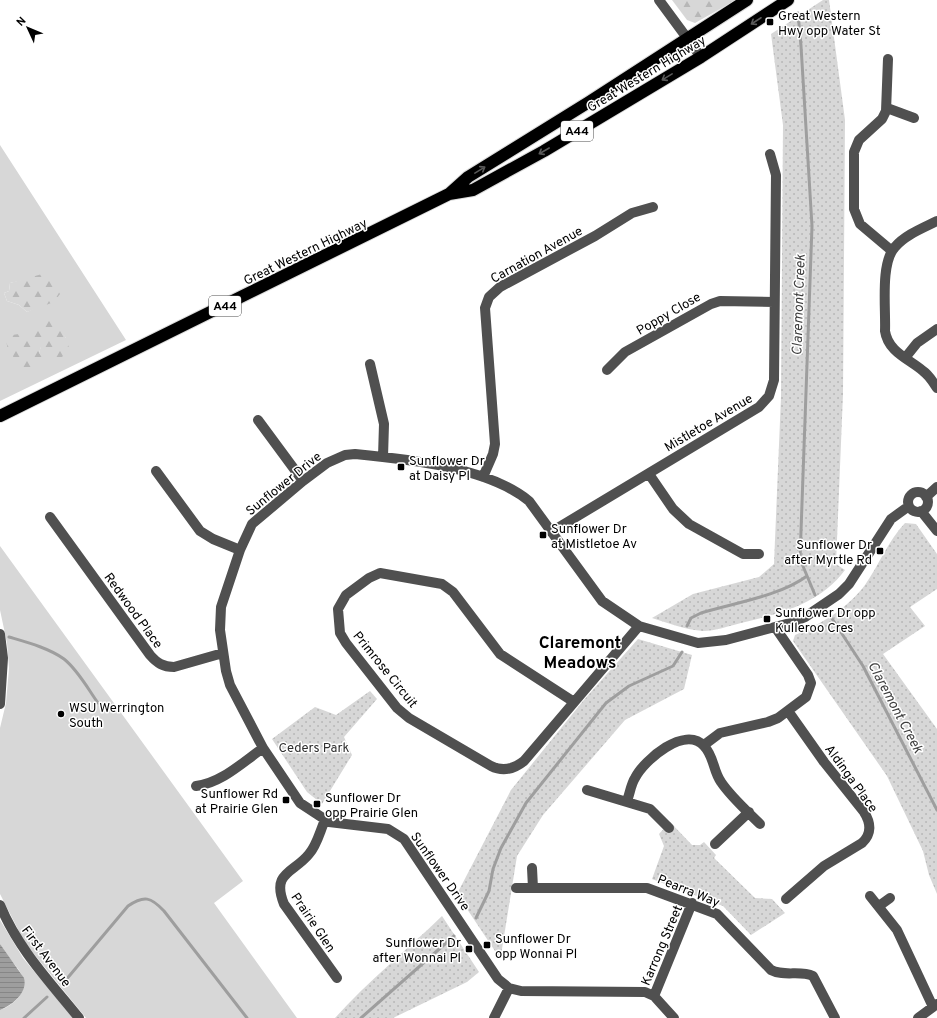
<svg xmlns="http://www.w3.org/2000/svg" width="937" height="1018" font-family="Overpass,sans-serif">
  <defs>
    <pattern id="forest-firs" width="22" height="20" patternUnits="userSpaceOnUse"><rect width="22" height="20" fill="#d7d7d7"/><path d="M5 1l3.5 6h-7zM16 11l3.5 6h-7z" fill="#b7b7b7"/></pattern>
    <pattern id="park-dots" width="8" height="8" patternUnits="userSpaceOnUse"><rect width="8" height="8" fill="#d7d7d7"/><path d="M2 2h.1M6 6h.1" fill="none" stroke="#b7b7b7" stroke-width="1.8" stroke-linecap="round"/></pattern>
    <pattern id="water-rules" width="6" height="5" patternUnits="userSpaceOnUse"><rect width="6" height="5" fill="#9e9e9e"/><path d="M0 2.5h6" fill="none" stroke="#868686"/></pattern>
  </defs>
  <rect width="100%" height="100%" fill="#fff"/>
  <!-- grass -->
  <path fill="#d7d7d7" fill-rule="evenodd" d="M0 145 126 340 0 401ZM24 280 35 308 27 312 19 305 7 301 4 293 9 291 10 283ZM37 329H59L66 338 41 346 39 353Z
    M0 546 243 881 214 903 297 1018H86L25 943 0 894V728L6 703 9 668 7 643 0 610Z
    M0 920 23 958 73 1018H0V1010C12 1006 28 993 23 978 19 966 5 956 0 944 0 938 0 927 0 920Z"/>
  <!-- forest -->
  <path fill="url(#forest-firs)" d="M672 0H736L695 23 687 20Z
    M42 274 54 284 60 294 54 302 27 312 19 305 7 301 4 293 9 291 10 283Z
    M53 316 66 338 69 348 66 354 56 361 45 355 41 347 39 353 45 360 42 367 33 372 23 369 22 359H15L8 350 5 336 19 334 24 328 37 329 42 317Z"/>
  <!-- park -->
  <path fill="url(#park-dots)" d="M823 0H829L845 120 843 394 836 564 845 570C820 604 779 614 741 623 729 626 715 631 703 631 686 630 668 623 652 618L693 594 759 577 774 564 781 397 783 125 771 34Z
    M905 523 916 524 937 554V589L910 607 925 626 883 654 937 729V894L929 875 923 851 887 776 793 641 795 635C820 625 848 608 865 585 879 565 888 541 905 523Z
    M638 639 692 655 684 689 625 720 543 815 517 856 501 955 499 957 457 894 511 790 583 701Z
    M370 691 377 699 344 737 352 755 322 804 307 792 272 739 315 707 336 715Z
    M670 822 692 845H700L704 842 716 855 714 858 755 898 772 899 785 913 751 935 723 906 652 879 664 846 659 834Z
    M442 916 479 972 467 982 393 1018H335C368 981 407 950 442 916Z"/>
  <!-- water -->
  <path fill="url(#water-rules)" d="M0 944 24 978C28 993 12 1005 0 1010Z"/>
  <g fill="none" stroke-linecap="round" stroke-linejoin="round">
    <!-- stream -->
    <path stroke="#9e9e9e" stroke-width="3" d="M798 13 801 46 812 226 800 559 815 595
      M831 617 863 666 937 810
      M687 626 691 618 701 613C734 603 780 596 807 576
      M9 637C26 642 49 648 64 659 78 670 88 689 98 703
      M476 918 489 891 493 869 501 848 526 803 606 703 629 686 673 666 682 652
      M65 981 128 906C144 895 151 897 164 911L247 1018
      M24 1018 47 997
      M361 1018 454 936"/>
    <defs>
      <path id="highway" d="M449 194 473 190 544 151 701 57 788 0
        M0 416 449 194 468 177 589 102 747 0"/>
    </defs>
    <!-- highway casing -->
    <use href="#highway" stroke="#dbdbdb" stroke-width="14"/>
    <!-- minor -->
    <path stroke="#505050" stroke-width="10" d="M659 0 701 57
      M888 59 886 111 882 119 859 140 854 152V209L860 224 892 251
      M887 108 914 118
      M937 221C923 228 905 235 895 247 880 263 886 309 885 331 888 352 909 359 923 371 929 375 933 382 937 388
      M905 358 917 343 937 329
      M370 364 384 424 383 457
      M607 370 625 352 711 304 720 301 774 302
      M258 420 303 481
      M156 471 200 531 213 539 240 550
      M649 474 673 509 689 524 743 554H759
      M483 477 493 454 495 444 485 308 489 297 500 287 595 236 632 213 653 207
      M908 502a10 10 0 1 1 20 0a10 10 0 1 1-20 0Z
      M926 497 937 487
      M921 511 937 531
      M50 517 150 655C157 663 163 667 174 667L223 653
      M551 532 759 407 769 396 774 380 776 175 770 154
      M0 634 3 658 0 704
      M574 702 500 654 453 592 442 584 380 573 369 578 346 595 338 609 340 633 346 643 397 708 409 718 491 766C503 772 514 769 524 761L639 626
      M704 745 720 733 768 722 778 718 806 697 811 683 808 675 775 627
      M196 786C221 783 242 763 263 748
      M587 790 650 809 669 828
      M627 801C630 793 631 784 635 778 644 760 685 725 704 746 714 756 713 771 721 782 731 797 747 811 760 824
      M325 820C320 831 317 845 309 854 294 873 271 872 284 904L337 978
      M715 844 749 812
      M532 868 533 888
      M516 888H647L717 914 771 970C784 977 800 970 813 976L835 1018
      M870 896 897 930 933 1007
      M786 899 824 866 862 843C872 834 871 823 864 812L824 762 788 711
      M0 905C18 949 50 982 79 1018
      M879 906 890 898
      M654 996 692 903
      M494 1018 509 988
      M674 1018 654 996 645 992 521 991 509 988 498 979 404 839 388 829 329 822 300 803 263 748 230 685 226 671 220 630 221 607 240 550 252 524 303 481 327 463 345 455 355 454C406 459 488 467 529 501L602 601 639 626 698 643 726 640 790 623 805 617 839 594 849 584 891 519 909 506
      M918 1018 937 1004"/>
    <!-- highway -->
    <use href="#highway" stroke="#000" stroke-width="12"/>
  </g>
  <!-- one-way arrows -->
  <defs><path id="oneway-shaft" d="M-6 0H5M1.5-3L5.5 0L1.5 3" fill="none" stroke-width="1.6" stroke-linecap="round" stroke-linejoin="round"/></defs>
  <g stroke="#595959">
    <use href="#oneway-shaft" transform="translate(756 21) rotate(147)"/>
    <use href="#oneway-shaft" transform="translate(667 77) rotate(149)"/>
    <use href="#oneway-shaft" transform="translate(544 151) rotate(150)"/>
    <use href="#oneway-shaft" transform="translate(480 170) rotate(-31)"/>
  </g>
  <!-- markers -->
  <g fill="#000" stroke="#fff" stroke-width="1.5">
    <rect x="766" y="18" width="8" height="8" rx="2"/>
    <rect x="397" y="463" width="8" height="8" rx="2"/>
    <rect x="539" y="531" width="8" height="8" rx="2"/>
    <rect x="876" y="547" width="8" height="8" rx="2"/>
    <rect x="763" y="615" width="8" height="8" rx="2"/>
    <circle cx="61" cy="714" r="4"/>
    <rect x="282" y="796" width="8" height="8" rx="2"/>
    <rect x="313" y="800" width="8" height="8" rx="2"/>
    <rect x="483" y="941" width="8" height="8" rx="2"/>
    <rect x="465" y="945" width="8" height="8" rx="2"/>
  </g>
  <g text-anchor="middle" stroke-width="3" stroke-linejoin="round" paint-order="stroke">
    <!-- shield labels -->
    <g fill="#fff" stroke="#4c4c4c" stroke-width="1">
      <rect x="561" y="121" width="32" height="20" rx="3"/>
      <rect x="209" y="296" width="32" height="20" rx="3"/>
    </g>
    <g font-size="12" font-weight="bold" fill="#000">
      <text x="577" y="135">A44</text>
      <text x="225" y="310">A44</text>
    </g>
    <!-- poi labels -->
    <g font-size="13" fill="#000" stroke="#fff" text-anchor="start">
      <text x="778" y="20">Great Western<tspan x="778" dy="15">Hwy opp Water St</tspan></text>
      <text x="409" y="465">Sunflower Dr<tspan x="409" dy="15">at Daisy Pl</tspan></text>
      <text x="551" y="533">Sunflower Dr<tspan x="551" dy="15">at Mistletoe Av</tspan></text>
      <text x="872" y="549" text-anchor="end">Sunflower Dr<tspan x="872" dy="15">after Myrtle Rd</tspan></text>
      <text x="775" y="617">Sunflower Dr opp<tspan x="775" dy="15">Kulleroo Cres</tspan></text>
      <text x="69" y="712">WSU Werrington<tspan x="69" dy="15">South</tspan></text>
      <text x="278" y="798" text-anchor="end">Sunflower Rd<tspan x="278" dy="15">at Prairie Glen</tspan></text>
      <text x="325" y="802">Sunflower Dr<tspan x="325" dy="15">opp Prairie Glen</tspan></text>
      <text x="495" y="943">Sunflower Dr<tspan x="495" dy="15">opp Wonnai Pl</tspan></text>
      <text x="461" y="947" text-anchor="end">Sunflower Dr<tspan x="461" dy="15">after Wonnai Pl</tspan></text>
    </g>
    <!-- street labels -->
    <g font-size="13" fill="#000" stroke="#fff">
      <text transform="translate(646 73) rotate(-31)" y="5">Great Western Highway</text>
      <text transform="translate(305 251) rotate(-26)" y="5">Great Western Highway</text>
      <text transform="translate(536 254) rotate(-29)" y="5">Carnation Avenue</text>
      <text transform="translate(668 313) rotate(-30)" y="5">Poppy Close</text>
      <text transform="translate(708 422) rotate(-31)" y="5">Mistletoe Avenue</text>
      <text transform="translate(283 483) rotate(-39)" y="5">Sunflower Drive</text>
      <text transform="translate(134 610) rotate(54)" y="5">Redwood Place</text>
      <text transform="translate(386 669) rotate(51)" y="5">Primrose Circuit</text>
      <text transform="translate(852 778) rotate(54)" y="5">Aldinga Place</text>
      <text transform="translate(441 871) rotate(55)" y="5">Sunflower Drive</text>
      <text transform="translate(689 890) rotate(22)" y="5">Pearra Way</text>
      <text transform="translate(314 922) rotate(56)" y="5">Prairie Glen</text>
      <text transform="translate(661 945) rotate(-67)" y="5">Karrong Street</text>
      <text transform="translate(47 956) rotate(53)" y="5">First Avenue</text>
    </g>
    <!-- park labels -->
    <g font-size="13" fill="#2e2e2e" stroke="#fff">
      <text x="314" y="752">Ceders Park</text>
    </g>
    <!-- water labels -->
    <g font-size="14" font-style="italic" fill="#3f3f3f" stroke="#fff">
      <text transform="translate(798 305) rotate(-88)" y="5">Claremont Creek</text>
      <text transform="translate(896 707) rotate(62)" y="5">Claremont Creek</text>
    </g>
    <!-- district labels -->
    <g font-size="17" font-weight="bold" fill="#000" stroke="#fff">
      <text x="580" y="648">Claremont<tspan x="580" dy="20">Meadows</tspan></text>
    </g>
  </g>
  <!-- north arrow -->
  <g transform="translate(28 28) rotate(314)" stroke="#ffffff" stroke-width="3" paint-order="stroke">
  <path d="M0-3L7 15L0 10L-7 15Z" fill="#000000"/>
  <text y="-6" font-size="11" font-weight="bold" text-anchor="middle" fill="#000000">N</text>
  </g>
</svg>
